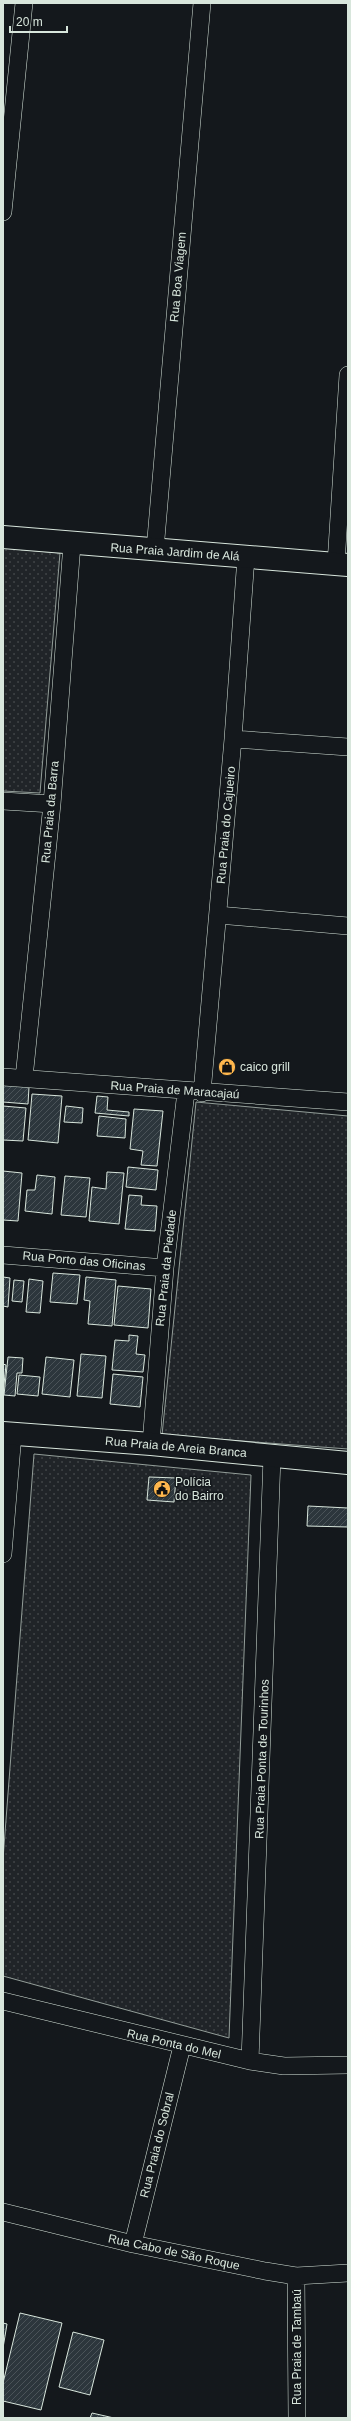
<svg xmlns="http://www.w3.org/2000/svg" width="351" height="2421" font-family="Helvetica,sans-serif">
  <defs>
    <pattern id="grass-dots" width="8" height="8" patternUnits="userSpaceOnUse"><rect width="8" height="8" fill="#202428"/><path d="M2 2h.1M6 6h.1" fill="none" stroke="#404447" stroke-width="1.8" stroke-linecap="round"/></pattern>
    <pattern id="building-hatch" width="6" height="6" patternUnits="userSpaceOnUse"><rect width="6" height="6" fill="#2c363c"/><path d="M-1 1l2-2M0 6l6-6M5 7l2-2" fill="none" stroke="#4a5358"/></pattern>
  </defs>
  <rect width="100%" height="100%" fill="#14181c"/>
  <!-- grass -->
  <path fill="url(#grass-dots)" stroke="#939e99" d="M3 548 60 553 40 793 3 791Z
    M196 1102 348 1116V1449L162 1435Z
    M34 1454 251 1475 229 2038 3 1976V1859Z"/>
  <!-- building -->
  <path fill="url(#building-hatch)" stroke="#d8e6dc" d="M3 1084 29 1087 28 1104 3 1102Z
    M32 1094 62 1096 58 1143 28 1140Z
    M97 1096 108 1097 107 1110 129 1112V1116L95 1113Z
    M3 1106 26 1108 23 1141 3 1140Z
    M66 1106 83 1108 82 1123 64 1122Z
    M134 1109 163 1111 157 1166 141 1165 143 1151 130 1149Z
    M99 1116 126 1119 125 1138 97 1136Z
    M128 1167 158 1170 156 1190 126 1187Z
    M3 1171 22 1173 18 1221 3 1220Z
    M107 1172 124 1173 119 1224 89 1221 92 1187 106 1189Z
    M37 1175 55 1177 52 1214 25 1211 27 1190H35Z
    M65 1176 90 1178 86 1217 61 1215Z
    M129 1195 142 1196 141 1205 157 1206 155 1231 125 1229Z
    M53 1273 80 1275 77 1304 50 1302Z
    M3 1277 10 1278 8 1307 3 1306Z
    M86 1277 116 1280 112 1326 88 1324 90 1301 84 1300Z
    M29 1279 43 1281 40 1313 26 1312Z
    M14 1280 24 1281 22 1302 12 1301Z
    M118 1286 151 1289 148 1328 114 1325Z
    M129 1335 138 1336 136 1354 145 1355 143 1372 112 1370 115 1340 129 1341Z
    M81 1354 106 1356 102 1398 77 1396Z
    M8 1357 23 1358 22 1373H17L15 1396 4 1395Z
    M46 1357 74 1360 70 1397 42 1394Z
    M3 1364 6 1365 3 1394Z
    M113 1374 143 1377 140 1407 110 1404Z
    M19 1375 40 1377 38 1396 17 1394Z
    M149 1477 176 1478 174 1502 147 1500Z
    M308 1506 348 1508V1527L307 1526Z
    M20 2313 62 2323 41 2410 3 2401V2383Z
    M3 2323 7 2324 3 2348Z
    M73 2332 104 2340 90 2395 59 2387Z
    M92 2413 114 2418H90Z"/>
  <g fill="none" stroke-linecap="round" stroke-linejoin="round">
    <defs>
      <path id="minor" d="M3 212 24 3
        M155 550 202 3
        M336 564 348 375
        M233 739 348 747
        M3 801 52 804
        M218 915 348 926
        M3 1077 348 1102
        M24 1078 52 804 72 544
        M202 1093 233 739 246 557
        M3 1255 165 1268
        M151 1444 165 1268 186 1092
        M3 1554 13 1434
        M3 2001 250 2061 284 2066 348 2065
        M250 2061 272 1457
        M3 2212 133 2244 265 2271 296 2276 348 2273
        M133 2244 182 2046
        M296 2276 297 2418"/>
      <path id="tertiary" d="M3 537 348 565
        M3 1433 151 1444 348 1463"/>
    </defs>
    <!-- minor casing -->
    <use href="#minor" stroke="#d8e6dc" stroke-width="18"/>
    <!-- tertiary casing -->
    <use href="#tertiary" stroke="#d8e6dc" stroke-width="24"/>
    <!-- minor -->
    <use href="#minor" stroke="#14181c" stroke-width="17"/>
    <!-- tertiary -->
    <use href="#tertiary" stroke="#14181c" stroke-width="22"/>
  </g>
  <!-- icons -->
  <defs>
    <symbol id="shop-disc" viewBox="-11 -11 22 22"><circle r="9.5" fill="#ffb74d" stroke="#14181c"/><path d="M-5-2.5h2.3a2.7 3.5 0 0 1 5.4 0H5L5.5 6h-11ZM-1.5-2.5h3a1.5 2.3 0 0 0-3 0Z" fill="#111"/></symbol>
    <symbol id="civic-disc" viewBox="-11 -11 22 22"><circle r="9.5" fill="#ffb74d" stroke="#14181c"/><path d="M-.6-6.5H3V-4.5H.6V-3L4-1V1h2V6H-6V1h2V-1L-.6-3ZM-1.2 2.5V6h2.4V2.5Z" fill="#111"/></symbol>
  </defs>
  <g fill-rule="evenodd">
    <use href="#shop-disc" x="217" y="1057" width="20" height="20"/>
    <use href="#civic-disc" x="152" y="1479" width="20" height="20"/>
  </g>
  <g text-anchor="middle" stroke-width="3" stroke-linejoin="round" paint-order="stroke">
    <!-- street labels -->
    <g font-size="12" fill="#d8e6dc" stroke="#14181c">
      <text transform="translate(178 277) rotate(-85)" y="4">Rua Boa Viagem</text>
      <text transform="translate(175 552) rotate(4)" y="4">Rua Praia Jardim de Alá</text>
      <text transform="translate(50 812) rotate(-85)" y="4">Rua Praia da Barra</text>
      <text transform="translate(226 825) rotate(-85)" y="4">Rua Praia do Cajueiro</text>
      <text transform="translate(175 1090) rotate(4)" y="4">Rua Praia de Maracajaú</text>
      <text transform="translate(84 1261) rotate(5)" y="4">Rua Porto das Oficinas</text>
      <text transform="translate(166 1268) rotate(-84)" y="4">Rua Praia da Piedade</text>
      <text transform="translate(176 1447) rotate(5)" y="4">Rua Praia de Areia Branca</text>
      <text transform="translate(262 1759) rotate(-88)" y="4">Rua Praia Ponta de Tourinhos</text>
      <text transform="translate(174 2044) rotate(13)" y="4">Rua Ponta do Mel</text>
      <text transform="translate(157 2145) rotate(-76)" y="4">Rua Praia do Sobral</text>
      <text transform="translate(174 2252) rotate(12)" y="4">Rua Cabo de São Roque</text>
      <text transform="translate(297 2347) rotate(-90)" y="4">Rua Praia de Tambaú</text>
    </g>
    <!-- poi labels -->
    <g font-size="12" fill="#d8e6dc" stroke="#14181c" text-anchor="start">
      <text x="240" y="1071">caico grill</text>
      <text x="175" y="1486">Polícia<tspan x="175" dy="14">do Bairro</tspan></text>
    </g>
  </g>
  <!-- border -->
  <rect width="351" height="2421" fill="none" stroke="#d8e6dc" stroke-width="8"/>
  <!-- scale -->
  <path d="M10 26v6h57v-6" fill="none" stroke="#d8e6dc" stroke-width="2"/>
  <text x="16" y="26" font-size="12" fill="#d8e6dc" stroke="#14181c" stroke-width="3" paint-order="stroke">20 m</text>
</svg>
